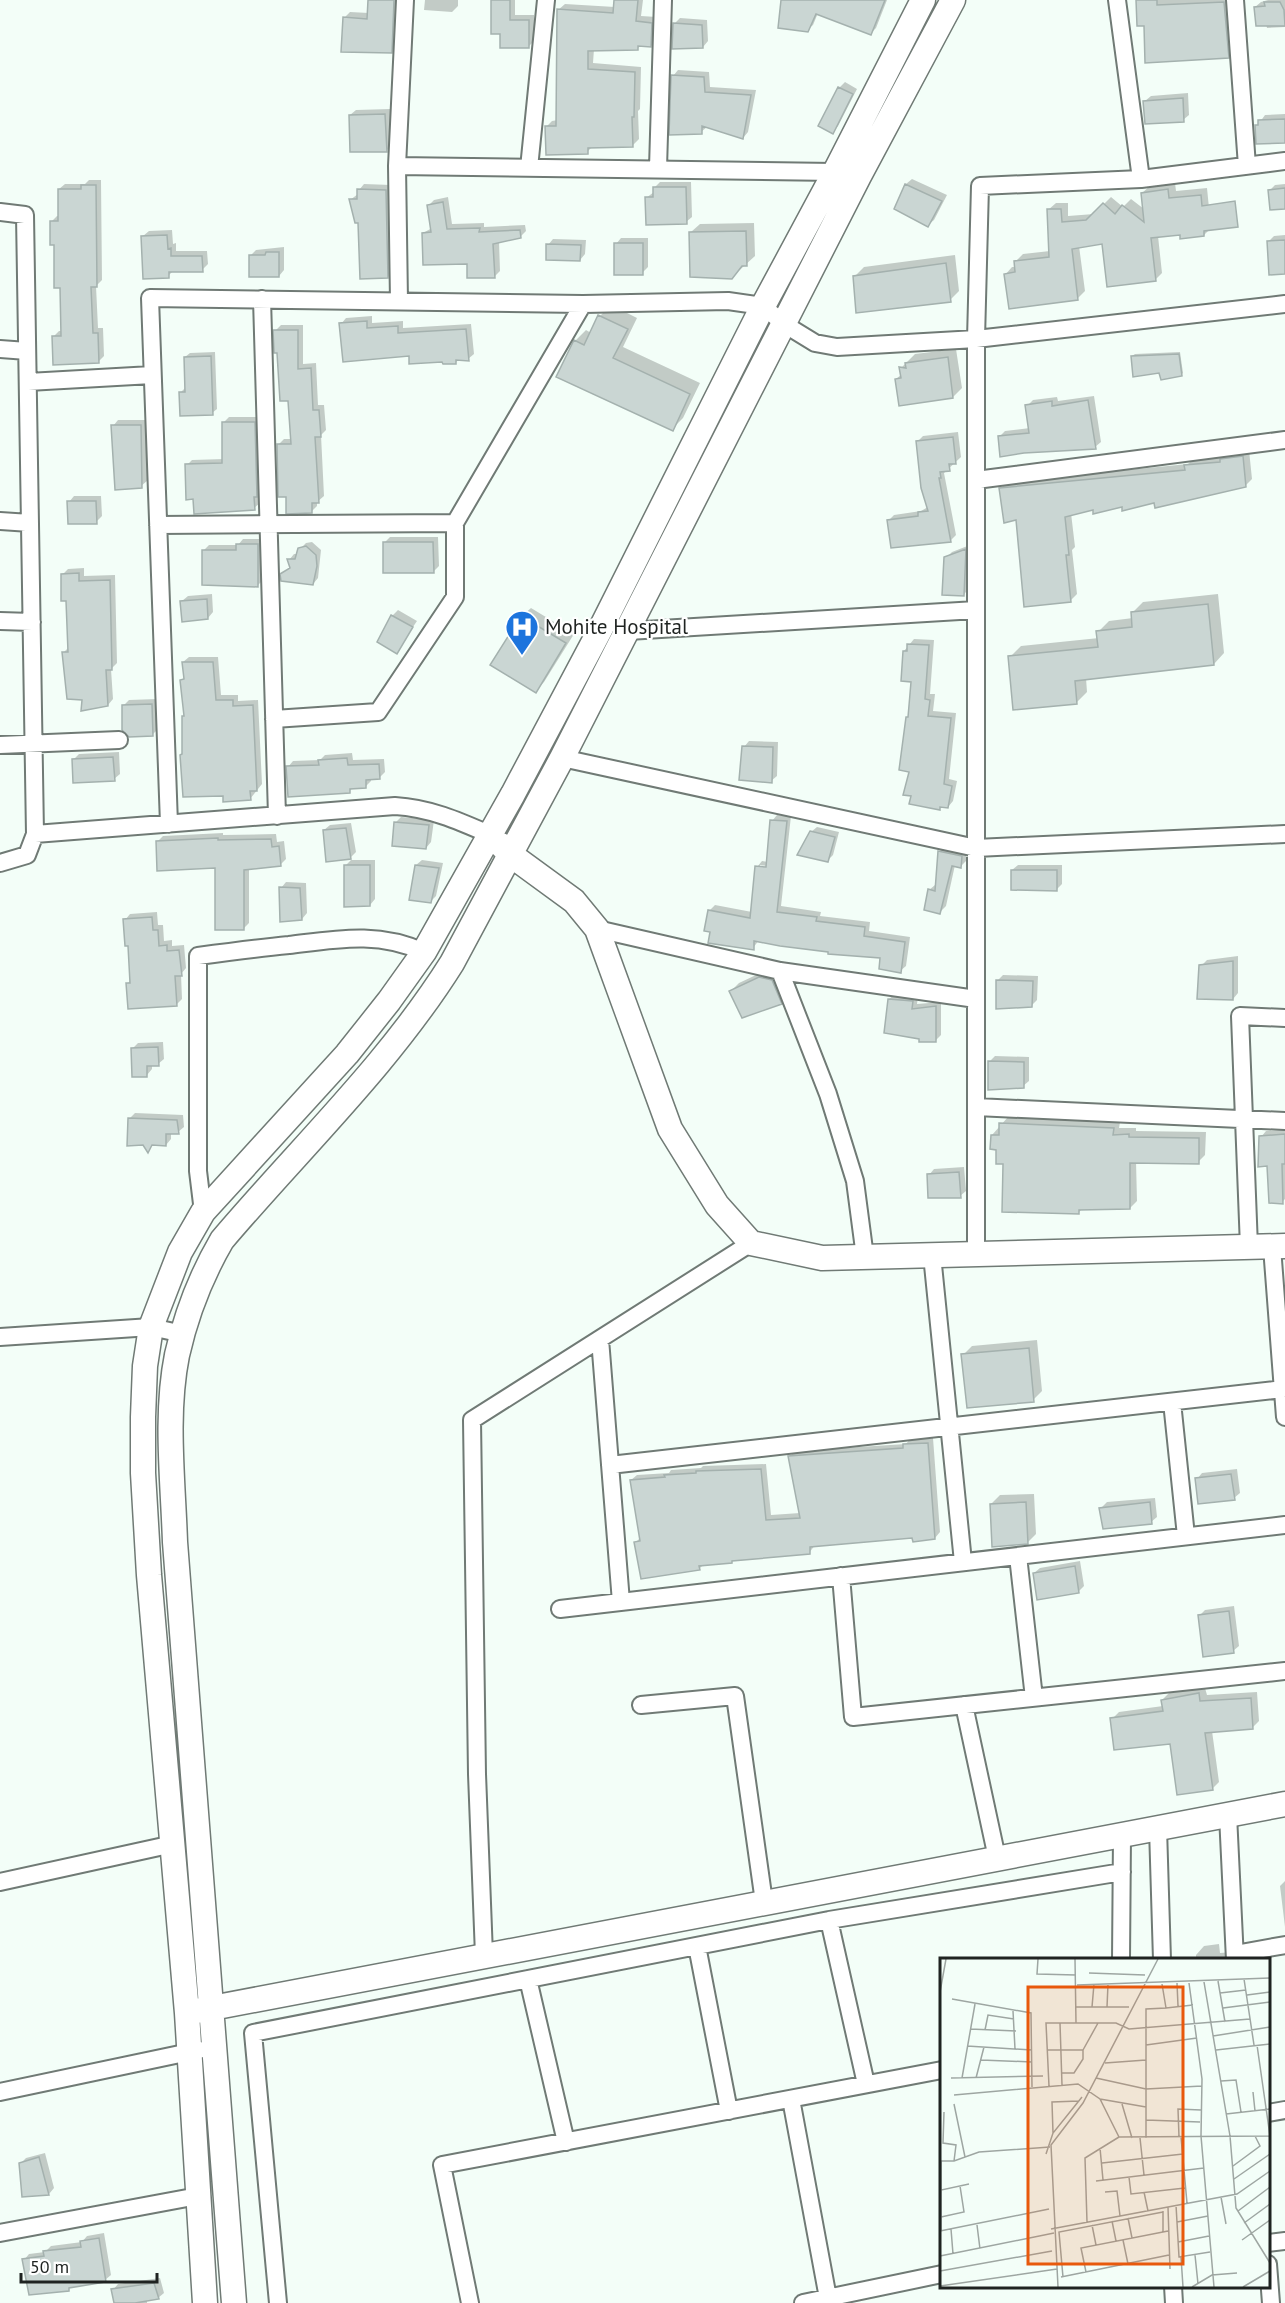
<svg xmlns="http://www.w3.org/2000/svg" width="1285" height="2303" font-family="'PT Sans',sans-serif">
  <rect width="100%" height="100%" fill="#f3fef8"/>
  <!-- shadow -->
  <path fill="#0003" fill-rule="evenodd" d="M370 0H398L397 45 391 51 344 18 350 12 369 13Z
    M425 0H458V6L452 12 424 10Z
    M492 0H515V15H534V41L528 47 501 33Z
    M615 0H643L641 16 657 17V39L651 46 641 45 638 48 594 49 593 63 641 67 640 109 638 111 639 139 633 145 593 146 587 152 546 127 552 121 558 120V10L565 4 615 7Z
    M783 0H887L876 28 871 33 818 13 813 25 807 30Z
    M1138 0H1230L1234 50 1228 56 1146 25Z
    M1268 0H1285V27L1267 28 1266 24 1255 7 1261 2Z
    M680 18 707 20 708 41 703 47 674 24Z
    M678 70 709 72 710 87 756 90 748 132 743 138 707 127 701 132 673 76Z
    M845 82 857 89 838 126 833 132 839 88Z
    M1188 93 1189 115 1183 120 1145 101 1151 96Z
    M390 109 392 145 387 150 350 115 356 110Z
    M1285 114V141L1257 126 1265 115Z
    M912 179 947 195 934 220 928 225 896 209 906 184Z
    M89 180H101L102 280 96 286 98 328H103L104 356 98 362 53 337 59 331H62L61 286 51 222 57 216H60L59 189 65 184H85Z
    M660 182H691L692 217 686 222 646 198 654 192V188Z
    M1175 183 1176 191 1207 188 1211 228 1204 235 1181 233 1158 236 1162 273 1155 280 1103 242 1079 246 1085 291 1077 299 1005 275 1012 267H1016V261L1023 254 1050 251 1048 210 1056 203H1068V216L1094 214 1111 197 1123 207 1131 199 1144 209 1142 193 1150 186Z
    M364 184 391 185 393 271 388 277 350 200 358 194 359 190Z
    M1285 184V207L1269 191 1275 185Z
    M448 197 452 224 484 223V227L525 225 526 231 521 236 499 241 500 271 495 276 423 233 432 228 429 205 434 200Z
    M754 223 755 256 732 277 691 232 700 224Z
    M172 230 173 244 176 243V251H207L208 264 202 270 173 271 168 276 143 236 149 231Z
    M1285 235V274L1268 242 1274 236Z
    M621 238H648V267L642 273 616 244Z
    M553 239 586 240 585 254 580 260 548 245Z
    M284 247V270L279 276 250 256 256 250Z
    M955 255 959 291 950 300 855 276 864 267Z
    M611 305 637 318 623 347 700 383 683 418 672 429 575 341 586 330 591 333 600 316Z
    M372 316V323L403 321V328L471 324 474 354 468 359H459L455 363 410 355 341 324 346 318Z
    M281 325H303V364L316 363 318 405H324L326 430 321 435 324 496 317 502V506L311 512 287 495 278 445 284 439H292L290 399 275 331Z
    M956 349 962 388 953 397 896 379 902 374 901 368 915 354Z
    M215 352 217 409 212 413 180 393 185 388V357L190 353Z
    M1180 352 1183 373 1181 375 1160 371 1132 356 1135 354Z
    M1094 396 1101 442 1095 447 1000 436 1005 431 1030 428 1027 406 1033 400 1057 397 1058 401Z
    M229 417H260L262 490 259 493 260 503 254 508 194 498 187 465 192 460 224 459V422Z
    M118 420H146L147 481 141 486 113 426Z
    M958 432 961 457 944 473 956 535 950 541 889 520 894 515 921 511 928 507 918 441 923 436Z
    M1249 450 1252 479 1245 486 1156 501 1094 508 1071 513 1075 547 1072 550 1077 594 1070 601 1000 489 1007 482 1188 464 1193 459 1225 456 1228 453Z
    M74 496H101L102 516 96 522 69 502Z
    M390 537H438L439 566 433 572 385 542Z
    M243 539H263V580L258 585 203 551 209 545H238Z
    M312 542 321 550 318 578 313 584 282 575 291 567 289 560 294 554H298L300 549 306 543Z
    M970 545 969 589 963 595 946 558 952 552Z
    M84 568V576L115 575 117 663 111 669 113 699 108 705 83 699 63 653 70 646 67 599 63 574 68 569Z
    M212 594 213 612 208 618 182 601 188 596Z
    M1218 594 1224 653 1214 664 1086 678 1087 692 1076 703 1010 657 1021 646 1099 638 1098 632 1109 621 1133 618 1132 613 1143 602Z
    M531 608 574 634 544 682 535 691 492 664 522 616Z
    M398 610 417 621 396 652 379 642 392 616Z
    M914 639 934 640 930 694H935L933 711 956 713 949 779 957 781 953 801 948 807 942 805 939 808 913 795 907 718 910 714 912 680 904 651Z
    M189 657H218L221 695H238V701L258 700 262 784 250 799 224 795 183 754V717L186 714 181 681 186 677 183 662Z
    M157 699 158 729 152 735 123 706 129 700Z
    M749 741 778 742 777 776 771 781 744 747Z
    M119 752 120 774 114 779 73 760 79 754Z
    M352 753 353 760 384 759 385 772 379 778H371V781L365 787 353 788 349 791 288 767 293 761 320 760 325 755Z
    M777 815 791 816 781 906 821 912 820 916 870 922 869 931 910 937 906 966 900 971 882 956 759 940 753 948 712 931 710 910 715 905 752 912 757 867 762 861 768 862 772 821ZM760 865 774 867 760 868Z
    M401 817 434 820 431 842 426 848 396 822Z
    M351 823 356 852 350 858 324 830 330 825Z
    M817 827 839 832 833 855 828 860 811 832Z
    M223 833V835L276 834 277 842 284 841 286 859 281 864 249 868V923L243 929 217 866 157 842 163 836Z
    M945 846 967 850 966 861 961 866 955 865 946 906 940 912 929 890 935 885H937L940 851Z
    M351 860H375V899L370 905 345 866Z
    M422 860 443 863 436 896 431 901 416 865Z
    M1018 865H1062V884L1057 889 1012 870Z
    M286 882 306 883 307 913 302 919 281 888Z
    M157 912 158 925H163L164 941 172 940V946L184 945 186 968 181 974 182 999 176 1005 128 983 132 979 130 944 125 920 130 914Z
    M1238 956V993L1233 999 1201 966 1207 960Z
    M769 969 789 994 781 1003 731 991 739 983Z
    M1003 975 1038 976 1037 1000 1032 1005 997 981Z
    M895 994 918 996 917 1004 941 1002V1035L935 1041 889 999Z
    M163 1042 164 1059 158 1064 152 1065V1069L147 1075 132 1049 138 1043Z
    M995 1056 1029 1057V1081L1023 1086 989 1062Z
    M135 1113 183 1115 184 1127 178 1132 171 1133V1139L166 1145 154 1144 148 1150 129 1119Z
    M1008 1117 1120 1122 1119 1128H1136V1131L1206 1132 1205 1155 1198 1162 1136 1161 1137 1201 1130 1208H1083L1079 1212 1004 1162 992 1135Z
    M1285 1130V1199L1282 1202 1261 1137 1266 1131Z
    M964 1167 966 1191 960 1196 929 1175 934 1169Z
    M1037 1340 1042 1391 1033 1400 963 1355 972 1346Z
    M933 1438 940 1532 935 1538 914 1536 815 1545 809 1553 734 1559 732 1562 703 1565 699 1569 636 1542 641 1537 631 1480 637 1475 669 1473 671 1470 701 1468 703 1466 766 1464 771 1515 800 1513 790 1456 795 1451 906 1444 910 1439Z
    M1237 1469 1240 1493 1234 1498 1197 1479 1202 1473Z
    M1034 1494 1036 1534 1027 1543 991 1504 1000 1495Z
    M1155 1498 1157 1517 1151 1522 1101 1508 1107 1502Z
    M1080 1561 1084 1586 1078 1592 1034 1573 1040 1568Z
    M1234 1606 1239 1646 1233 1651 1200 1615 1205 1610Z
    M1205 1688 1207 1695 1257 1692 1259 1721 1252 1728 1212 1731 1219 1782 1212 1789 1171 1742 1112 1719 1119 1712 1163 1706 1162 1700 1169 1693Z
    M1285 1881V1927L1280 1886Z
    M1219 1944 1220 1953 1232 1952 1233 1960H1196V1955L1204 1946Z
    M45 2153 54 2188 49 2194 24 2195 20 2164 26 2158Z
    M104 2233 111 2275 105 2280 72 2286 68 2289 24 2260 29 2254 45 2252 51 2246 82 2242 87 2236Z
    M160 2278 164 2293 158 2298 147 2300V2303H115L113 2290 118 2284Z"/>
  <!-- building -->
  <path fill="#cad6d3" stroke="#a4b1ae" stroke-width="1.5" d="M368 0H394L392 53 341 52 343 17 367 19Z
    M491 0H510V20H529V48H500V34H491Z
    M614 0H638L636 21 652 23 651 47 638 46V50L588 51V69L635 72 634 117H632L633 147 588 148V154L546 155 545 126H556L557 9 613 13Z
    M781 0H885L871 35 816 14 808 32 778 28Z
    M1136 0H1157V5L1224 2 1229 58 1145 63 1144 26H1137Z
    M1264 2H1280L1284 10 1285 26H1256L1254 7 1265 6Z
    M673 23 702 25 703 48 672 49Z
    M671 75 704 77 705 92 751 95 743 139 702 126V134L669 135Z
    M838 87 853 94 833 134 818 126Z
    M1183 98 1184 122 1145 124 1143 101Z
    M385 114 387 152H350L349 115Z
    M1285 119V143L1256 144 1255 125H1258V120Z
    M905 184 942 201 928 227 894 209Z
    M81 185H96L97 287H91L93 333H98L99 363 53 365 52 336H61L60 288H54V245H50V221H58V189H81Z
    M653 187H686L687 224 646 225 645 197H653Z
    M1285 188V209L1270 210 1268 190Z
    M357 189 386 190 388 278 360 279 358 223H355L349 199H357Z
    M1168 189 1169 198 1201 195 1202 206 1235 201 1238 227 1204 231V236L1180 239V235L1151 238 1156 281 1107 287 1102 244 1072 249 1078 300 1009 309 1004 274 1015 272 1014 261 1049 257 1047 209H1061L1062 222 1086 220 1103 203 1115 214 1122 205 1144 222 1141 193Z
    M443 202 447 229 480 228 479 232 520 230 521 238 493 244 495 278H467V264L423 265 422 233 431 232 427 205Z
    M746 231 747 266H742L732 279 690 277 689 232Z
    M167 235 168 249 171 248V256H202L203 272H169V278L143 279 141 236Z
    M1285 240V274L1269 275 1267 241Z
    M614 243H643V275H614Z
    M546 244 581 245 580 261 546 260Z
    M266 252H279V277H249V255H265Z
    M946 263 951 302 856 313 853 276Z
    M598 315 628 329 613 358 690 394 673 431 556 377 574 340 584 345Z
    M367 321V328L398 326V333L466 329 469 361 456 360V364H443L442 362 409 364V356L343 362 339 323Z
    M273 330H298V369L311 368 313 410H319L321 437H315L319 503H312V513L286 514V497H278L277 444H291L288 401H280L277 353H274Z
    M1179 354 1182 376 1161 380 1159 373 1133 377 1131 356Z
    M211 356 213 415 180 416 179 392H185L184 357Z
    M948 357 953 398 899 406 895 379 901 378 899 367 906 368 905 363Z
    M1088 400 1096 449 1024 453 1000 457 998 436 1029 433 1025 405 1052 401V406Z
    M222 422H255L257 497H254L255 510 194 514 193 499 186 500 185 464 222 463Z
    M111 425H141L142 488 115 490Z
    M953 437 956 464H949L950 471 940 472 941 478H939L951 542 891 548 887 520 918 516V512L928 511 921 488 916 441Z
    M1243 456 1246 487 1155 508 1154 503 1122 511V507L1093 514V510L1065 517 1069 555H1066L1071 602 1024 607 1016 520 1004 523 999 488 1185 470 1184 465 1220 462V459Z
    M67 501H96L97 524H68Z
    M383 542H433L434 573H383Z
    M236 544H258V587L202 585V550H236Z
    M306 546 316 555 317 566 313 585 281 581 280 574 290 568 287 559H295L298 548Z
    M966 549 964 596 942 595 944 557Z
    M79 573V581L110 580 112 670H106L108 706 81 711 82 700 67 699 62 652H68L66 601H61V574Z
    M207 599 208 619 182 622 180 601Z
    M1208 604 1214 665 1075 681 1077 704 1013 710 1008 656 1098 647 1096 631 1132 627 1131 612Z
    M391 615 413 627 397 654 377 642Z
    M521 616 566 643 536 693 490 665Z
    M907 644 929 645 925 699 930 700 928 716 951 718 944 784 952 786 948 808 940 807V810L909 804 911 796 903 795 909 772 899 770 906 717H908L911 682 901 681 903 651H907Z
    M182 662H213L216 700H233V706L253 705 257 791H250L251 800 223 802V796L183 797 180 755 182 754V716H184L180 680 184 679Z
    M152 704 153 736 129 737 122 730V705Z
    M742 746 773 747 772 783 739 780Z
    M113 757 115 781 73 783 72 759Z
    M347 758 348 765 379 764 380 779 366 780V788L350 789V793L288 797 286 766 319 765 318 760Z
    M770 820 787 821 777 912 817 917 816 921 865 927 864 936 905 942 901 973 879 969 880 958 828 954V952L780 946 754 941V950L708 943 710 932 704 931 708 910 750 918 755 866 766 867Z
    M394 822 429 825 426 849 392 846Z
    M346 828 351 859 326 862 323 830Z
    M810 831 835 837 828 862 797 855Z
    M218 838V840L271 839 272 847 279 846 281 866 244 870V930H215V868L157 871 156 841Z
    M938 851 962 856 961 868 952 866 940 914 924 910 928 889 935 891Z
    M344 865H370V906L344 907Z
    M415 865 439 868 431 903 409 900Z
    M1011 870H1057V891L1011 890Z
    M279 887 300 888 302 920 280 922Z
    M152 917 153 930H158L159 946 167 945V951L179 950 182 976H175L177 1006 128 1009 126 983H130L128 946H125L123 919Z
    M1233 961V1000L1197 999 1199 965Z
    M759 977 772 980 782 1004 742 1018 729 991Z
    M996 980 1033 981 1032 1007 996 1009Z
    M888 999 913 1001 912 1009 936 1006V1042H919V1039L884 1033Z
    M158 1047 159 1066H147V1077H132L131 1048Z
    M988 1061 1024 1062V1088L988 1090Z
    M128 1118 177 1120 179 1134H166V1146L152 1145 148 1153 143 1145 127 1146Z
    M999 1123 1114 1128 1113 1135 1129 1134V1137L1199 1138V1164L1130 1163V1209L1079 1210V1214L1002 1212 1003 1164H996V1150L990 1149 991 1135H999Z
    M1285 1134V1164H1282L1283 1204 1269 1203 1267 1166 1258 1167 1259 1136Z
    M959 1172 961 1198H928L927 1174Z
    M1029 1348 1034 1402 967 1408 961 1354Z
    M928 1443 935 1539 913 1542 912 1538 810 1547V1554L732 1561V1563L699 1566 700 1570 641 1579 634 1542 640 1541 630 1480 665 1477 664 1475 696 1473V1471L761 1469 766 1520 800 1518 788 1456 903 1448V1444Z
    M1231 1474 1235 1500 1198 1504 1195 1478Z
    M1026 1502 1028 1544 992 1547 990 1504Z
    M1150 1502 1152 1524 1103 1529 1099 1508Z
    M1075 1566 1079 1593 1037 1600 1033 1573Z
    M1229 1611 1234 1653 1203 1657 1198 1615Z
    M1199 1693 1200 1701 1251 1698 1253 1729 1205 1733 1213 1790 1177 1795 1170 1744 1114 1750 1110 1718 1163 1711 1161 1700Z
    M39 2157 49 2195 22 2197 19 2163Z
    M99 2238 106 2282 69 2288V2291L29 2295 22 2259 44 2256 43 2251 81 2247 80 2241Z
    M154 2283 159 2299 135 2303H114L111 2289Z"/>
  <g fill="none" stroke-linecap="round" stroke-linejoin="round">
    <defs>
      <path id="street" d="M1235 0 1247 166
        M397 166 835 172
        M529 168 546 0
        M658 168 663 0
        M1141 179 1285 161
        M0 212 25 215 35 834 27 855 0 863
        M262 299 277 816
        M399 301 397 166 405 0
        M0 349 27 351
        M28 382 152 375
        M976 480 1285 440
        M0 521 30 523
        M455 523 583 304
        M158 525 455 523V597L378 712 274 719
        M0 621 32 622
        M628 631 976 610
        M0 745 119 740
        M562 758 976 848 1285 834
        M169 824 150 298 583 304 728 301 763 306 784 324 815 343 837 347 976 339 1285 304
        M35 834 395 806C430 808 459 821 491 835
        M597 929 780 971 976 999
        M780 971 828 1094 855 1181 865 1257
        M976 1107 1285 1121
        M203 1212 198 1171V956C228 952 259 948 289 945 338 939 378 931 424 952
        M1249 1247 1240 1016 1285 1018
        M1272 1247 1285 1417
        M976 1254V339L980 186 1141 179 1117 0
        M932 1255 963 1562
        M0 1337 151 1327 183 1334
        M600 1339 621 1602
        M1172 1402 1186 1536
        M610 1465 1283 1389
        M1018 1556 1034 1698
        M841 1576 853 1717 1285 1671
        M560 1609 1285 1525
        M641 1705 735 1696 764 1902
        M964 1705 997 1858
        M1228 1815 1235 1960
        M1158 1828 1162 1960
        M0 1882 173 1844
        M829 1920 866 2084
        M697 1946 729 2111
        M1235 1954 1285 1945
        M484 1955 477 1774 472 1420 751 1243
        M1121 1960 1122 1835
        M528 1979 566 2142
        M0 2092 199 2050
        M791 2099 828 2298
        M1268 2113 1285 2110
        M0 2233 198 2196
        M1268 2243 1285 2241
        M1268 2264 1271 2303
        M1173 2286 1174 2303
        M278 2303 253 2033 829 1920 1122 1872
        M470 2303 442 2165 942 2070
        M803 2303 942 2274"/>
      <path id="secondary" d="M501 845 511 855 574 901 597 929 670 1129 717 1205 751 1243 822 1258 1285 1246
        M196 2011 1285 1804
        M205 2303 187 2013 149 1575 143 1473V1417L145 1366 151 1327 180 1252 203 1212 347 1054 389 1001 424 952 513 794 600 630 763 306 835 172 923 0
        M234 2303 175 1542C173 1481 165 1415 177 1355 186 1315 201 1276 222 1240 299 1149 388 1065 452 963L562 758 859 176 953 0"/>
    </defs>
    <!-- street casing -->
    <use href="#street" stroke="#707a75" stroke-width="20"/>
    <!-- secondary casing -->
    <use href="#secondary" stroke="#707a75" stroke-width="27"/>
    <!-- street -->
    <use href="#street" stroke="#fff" stroke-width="16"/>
    <!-- secondary -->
    <use href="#secondary" stroke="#fff" stroke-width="24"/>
  </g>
  <!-- icons -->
  <defs>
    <symbol id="hospital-pin" viewBox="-11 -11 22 30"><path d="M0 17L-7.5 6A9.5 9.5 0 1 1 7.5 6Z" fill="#1d74dd" stroke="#fff"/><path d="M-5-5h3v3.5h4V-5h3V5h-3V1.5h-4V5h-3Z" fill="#fff"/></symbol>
  </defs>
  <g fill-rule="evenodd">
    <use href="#hospital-pin" x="503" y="608" width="38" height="52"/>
  </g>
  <g text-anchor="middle" stroke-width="4.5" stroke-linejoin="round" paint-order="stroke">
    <!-- poi labels -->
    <g font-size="21" fill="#1f2321" stroke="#fff" text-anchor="start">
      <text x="545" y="634">Mohite Hospital</text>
    </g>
  </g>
  <!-- overview -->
  <g transform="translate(940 1958)">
    <rect width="330" height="330" fill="#f3fef8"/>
    <path fill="none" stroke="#9ea6a2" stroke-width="1.5" d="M98 1 97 16 136 17M135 1 136 65M149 15 205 17M304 21 314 87M278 23 285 64M264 24 290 178 296 250 330 305M237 25 238 48M249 25 262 121 261 178 274 329M137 27 330 20M0 34 6 1M280 35 306 32M307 37 330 34M12 41 91 55 92 129M136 49H189M152 49 154 26M167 49 168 26M226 50 253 47M283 50 330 44M73 53 75 91M120 65 122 127M30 71 76 73M45 72 48 57 74 61M273 78 330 69M206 87 257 80M27 88 92 92M107 92H143V101L134 115H121M143 92 158 65M276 92 330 86M41 102 92 104M165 105 206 102M11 120 103 118M22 120 35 46M36 120 44 89M156 120 206 131 262 128M281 123 296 122 301 154M109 128 106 65H176L189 71 310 61M313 134 315 153M14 137 138 126 160 141 179 179 330 178 317 87M160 141 206 149M14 146 25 199M182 146 192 180M4 154 3 185 16 187 14 203M286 156 330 151M206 162 260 164M113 175 112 144 139 143M239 179 238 151 261 152M241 179 247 245M200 180 204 217M206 180V51L226 50 222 26M160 190 163 222M106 196 113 175 142 139M0 203H14L39 194 110 189M162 205 243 196M293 208 320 188 315 178M189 219 191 236 245 230M294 221 330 196M156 223 264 210M1 232V203M165 234 177 233 180 258M204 234 208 253M281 239 286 266M236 247 239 299 270 294M228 249 230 311M298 253 330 229M1 259 24 254 20 228M188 260 192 280M172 263 176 283M147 264 145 200 179 179M237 264 268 258M304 265 330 246M37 267 40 291M152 267 156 287M11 271 13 296M111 271 297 236 330 213M0 273 109 251M1 273V232L29 226M223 274V253M183 282 188 306M302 282 330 262M238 284 269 278M255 297 258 326M0 298 114 275M241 299 243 329M0 313 112 293M146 314 141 290 228 273M121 319 229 297M123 319 119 274 223 254M0 328 117 311M118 329 111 187 143 145 218 1M252 329 272 317 297 315M303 329 330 313"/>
    <path fill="#e8590c" fill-opacity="0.15" stroke="#e8590c" stroke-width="3" d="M88 29H243V306H88Z"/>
    <rect width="330" height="330" fill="none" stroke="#1f2321" stroke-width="3"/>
  </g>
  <!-- scale -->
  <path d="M21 2273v9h136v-9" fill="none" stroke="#1f2321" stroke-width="3"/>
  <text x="30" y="2273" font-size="18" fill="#1f2321" stroke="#ffffff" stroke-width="4.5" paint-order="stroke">50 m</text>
</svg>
